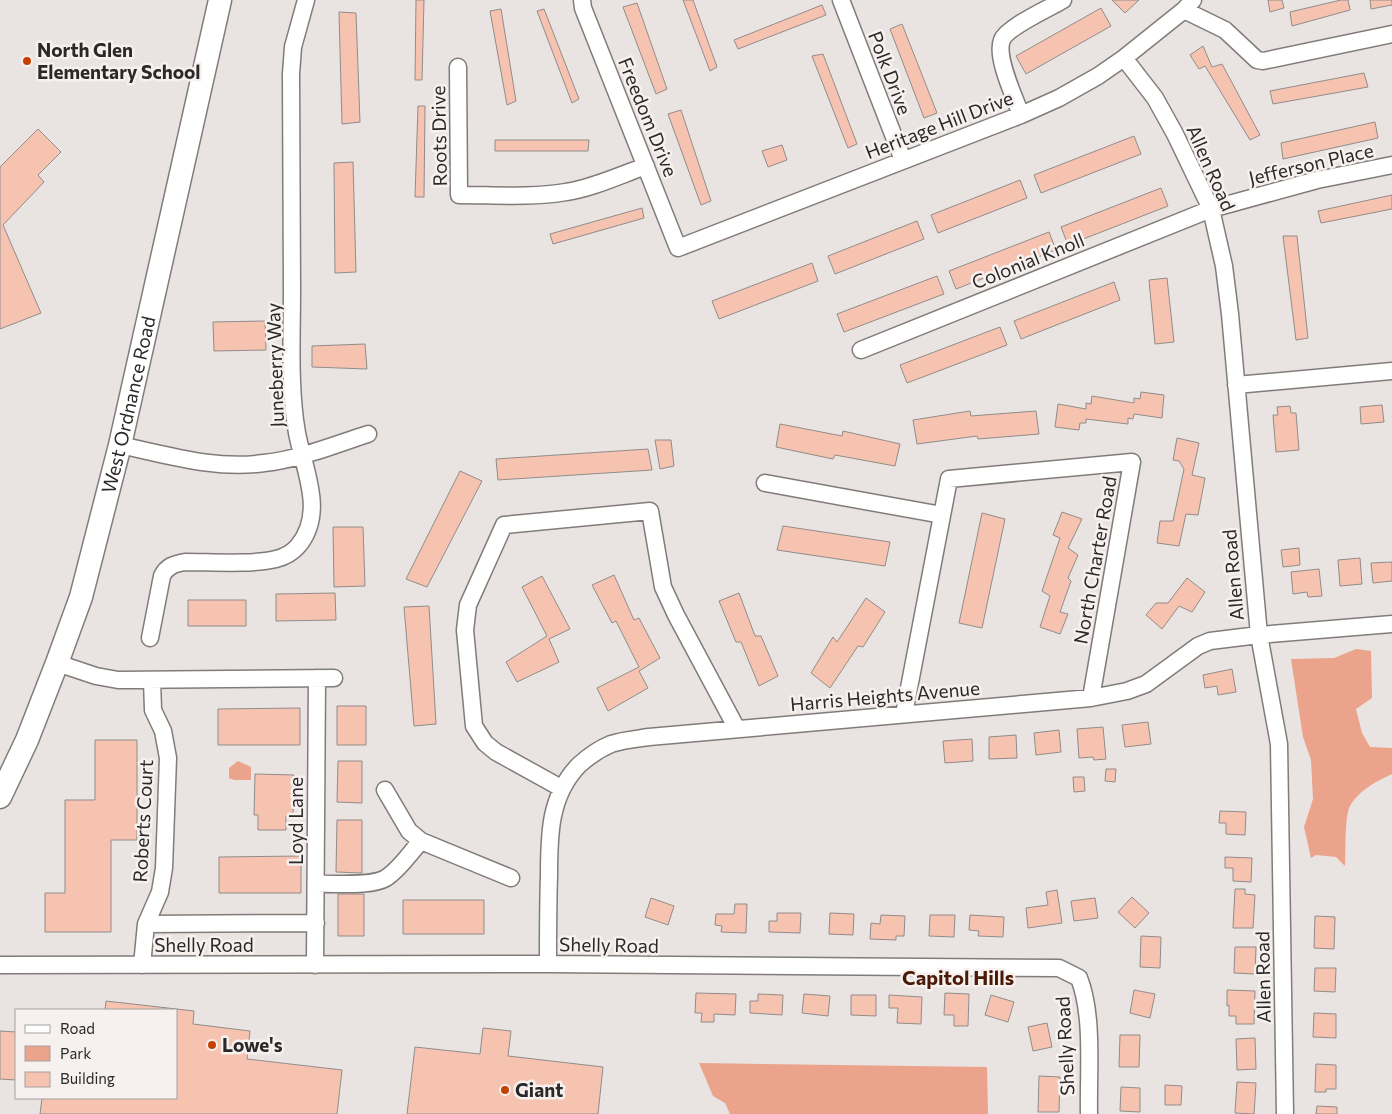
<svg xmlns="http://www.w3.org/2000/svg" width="1392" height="1114" font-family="Commissioner,sans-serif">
  <rect width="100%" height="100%" fill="#e9e3e2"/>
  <!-- green -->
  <path fill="#eba38b" d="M1356 649 1371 651 1372 698 1356 709 1362 733 1370 747 1392 748V774C1377 781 1361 789 1351 804 1344 814 1346 853 1345 866L1336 857 1316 855 1311 858 1304 827 1313 799 1311 760 1303 737 1291 659 1334 658Z
    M238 761 251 767V780H234L229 778V768Z
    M699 1063 987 1067 988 1114H730L725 1103 713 1096Z"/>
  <!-- building -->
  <path fill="#f7c3b1" stroke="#918c8a" d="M416 0H424L422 80H415Z
    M683 0H693L717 67 710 71Z
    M1112 0H1139L1125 13Z
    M1268 0H1282L1284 8 1270 12Z
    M1341 0H1348L1350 10 1292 26 1290 12Z
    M1370 0H1392V5L1371 9Z
    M637 3 667 89 656 94 623 7Z
    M822 5 826 15 738 49 734 40Z
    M1101 8 1111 26 1026 74 1016 56Z
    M501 9 516 101 507 105 490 11Z
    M544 9 579 99 572 103 537 11Z
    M339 12 356 13 360 122 342 124Z
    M902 24 937 113 924 118 890 29Z
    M1203 46 1212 67 1222 64 1260 135 1250 140 1205 66 1199 69 1190 55Z
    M823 54 857 144 848 148 812 56Z
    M1364 73 1368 87 1273 104 1270 91Z
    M418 106H425L424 197H415Z
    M681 110 711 201 701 205 668 114Z
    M1375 122 1378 138 1283 159 1281 143Z
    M38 129 61 152 38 175 44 182 3 225 41 313 0 329V167Z
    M1134 136 1141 154 1041 193 1034 175Z
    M495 140H589L588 151H495Z
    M782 145 787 160 768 167 762 151Z
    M353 162 356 272 335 273 334 163Z
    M1020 180 1027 198 938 233 931 215Z
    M1161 188 1168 206 1068 245 1061 227Z
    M1392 195V209L1321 223 1318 211Z
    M642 208 644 218 553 244 550 234Z
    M917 221 924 239 835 274 828 256Z
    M1049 232 1056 250 956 289 949 271Z
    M1283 236H1297L1308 338 1296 340Z
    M812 263 818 281 719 319 712 301Z
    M937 276 944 294 844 332 837 314Z
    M1167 278 1174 342 1155 344 1149 280Z
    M1114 282 1120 300 1021 339 1014 321Z
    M265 321 266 350 214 351 213 322Z
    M1000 327 1007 345 907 383 900 365Z
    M365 344 367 369 312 367V346Z
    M1141 392 1164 395 1162 418 1134 414 1133 419 1128 418V424L1086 419V423H1080L1079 430 1055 427 1058 404 1086 409V403L1091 404 1092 396 1134 403V398L1140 399Z
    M1382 405 1384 422 1361 424 1360 407Z
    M1290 406 1291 413H1296L1299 450 1276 452 1273 415H1278L1277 407Z
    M970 411 971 416 1036 411 1039 434 978 439 977 436 917 444 913 420Z
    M780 424 842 436 843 431 900 444 895 466 835 455 833 459 776 447Z
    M1177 438 1199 443 1192 475 1205 478 1198 515 1186 514 1179 546 1157 543 1160 521H1173L1184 469 1179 461 1173 460Z
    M655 440H671L674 466 660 469Z
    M648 449 652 470 498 480 496 459Z
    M460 471 482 481 427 587 406 579Z
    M1062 512 1082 519 1068 548 1078 555 1068 578 1071 581 1060 612 1068 614 1060 634 1040 627 1050 596 1042 591 1060 538 1053 535Z
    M982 513 1005 519 982 628 959 623Z
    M783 526 890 542 885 566 777 550Z
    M333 527H363L365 586 334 587Z
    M1299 548 1300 565 1283 567 1281 550Z
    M1360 558 1362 584 1340 586 1338 560Z
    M1392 562V581L1373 583 1371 563Z
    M1319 569 1322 596 1308 597 1307 592 1293 594 1291 572Z
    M614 575 634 620 639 618 660 658 639 671 648 688 608 711 597 688 639 667 616 621 612 623 592 585Z
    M542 576 570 629 549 639 559 662 517 682 506 662 547 636 522 587Z
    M1187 578 1205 592 1192 612 1179 606 1162 629 1146 615 1156 603H1168Z
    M335 593 336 620 276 621V594Z
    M739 593 755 636H761L778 676 759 686 741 642H736L719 601Z
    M866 598 885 612 863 647 858 646 830 688 811 673 833 637 837 642Z
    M188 600H246V626H188Z
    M429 606 436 724 414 726 404 607Z
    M1232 669 1236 692 1218 695 1217 686 1205 688 1203 675Z
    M337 706H366V745H337Z
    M300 708V745H218V709Z
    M1148 722 1151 744 1125 747 1122 725Z
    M1103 727 1106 759 1094 760 1093 757 1079 758 1077 729Z
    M1059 730 1061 752 1036 755 1034 733Z
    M1016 735 1017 758 989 759V737Z
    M972 739 973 761 945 763 943 741Z
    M95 740H137V840H111V932H45V893H65V800H95Z
    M338 761H362V803L337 802Z
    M1106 769H1116L1115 782 1105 781Z
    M255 774 294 775 293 816H286V830H258V815H254Z
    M1073 777H1084L1085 791 1074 792Z
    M1220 811 1246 812 1245 835 1226 834V823H1219Z
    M337 820H362V873L336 872Z
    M301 856V893H219V857Z
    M1225 857 1252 858 1251 882 1233 881V868H1225Z
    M1235 889H1245V894L1255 895 1253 928H1233Z
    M1057 890 1062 923 1028 928 1026 908 1048 905 1046 892Z
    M338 894H364V936H338Z
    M1132 897 1149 913 1135 928 1118 912Z
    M651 898 674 906 668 925 645 917Z
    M1095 898 1098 918 1074 921 1071 901Z
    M403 900H484V934H403Z
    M735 904H747L746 933 721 932 722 926 715 925 716 914H734Z
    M777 913H801L800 933 769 932V921H777Z
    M830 913 854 914 853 935 829 934Z
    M881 915 905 916 904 936H896V940L870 939 871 923 880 924Z
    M930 915H955L954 937 929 936Z
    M970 915 1004 917 1003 937 978 936 979 931 969 930Z
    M1315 916 1335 917 1334 949 1314 948Z
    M1141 936 1161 937 1160 968 1140 967Z
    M1235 947H1256L1255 974 1234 973Z
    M1315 968H1336L1335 992 1314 991Z
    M1134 990 1155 994 1150 1018 1130 1013Z
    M1227 990 1255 991 1254 1024H1236V1016H1229V1005L1227 1006Z
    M696 993 736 994 735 1015 714 1014V1022H701L702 1013H695Z
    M945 993 969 994 968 1026H954V1015H944Z
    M758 994 783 995 782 1015 750 1013V1001H758Z
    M804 994 830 996 828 1016 802 1013Z
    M851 995H876V1016L851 1015Z
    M889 995 922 997 921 1024 897 1023 898 1008H889Z
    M991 995 1014 1002 1008 1022 985 1015Z
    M106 1001 194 1011 193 1024 250 1031 247 1059 342 1070 337 1114H40L42 1098H176V1010H105Z
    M1314 1013 1336 1014V1038L1313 1037Z
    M1047 1023 1052 1047 1033 1051 1028 1027Z
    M483 1028 511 1031 508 1056 603 1067 598 1114H407L415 1047 480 1054Z
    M0 1031 16 1032V1080L0 1079Z
    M1120 1035H1140L1139 1067H1119Z
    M1255 1038 1256 1069 1237 1070 1236 1039Z
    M1316 1064 1336 1065V1089H1326V1092H1315Z
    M1039 1076 1060 1077 1059 1112H1038Z
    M1237 1082 1256 1083 1254 1114 1235 1113Z
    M1165 1085 1182 1086 1181 1105H1165Z
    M1121 1087 1140 1088V1112L1120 1111Z
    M1317 1106 1337 1107V1114H1316Z"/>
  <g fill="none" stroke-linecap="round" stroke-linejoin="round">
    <defs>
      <path id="street" d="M582 0 583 8 678 248 1021 115 1059 98 1098 76 1124 58 1184 10 1193 0
        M841 0 903 160
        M1184 10 1225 30 1257 60 1263 61 1392 34
        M1124 58 1155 98 1175 134 1211 209 1224 266 1230 314 1259 635 1279 744 1285 1114
        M458 67 459 195C494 195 531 198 566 192 593 188 620 175 646 166
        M1021 115C1015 98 995 57 1002 40 1007 27 1050 8 1063 0
        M861 350 1211 209 1317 180 1392 165
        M1236 385 1392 371
        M120 445C167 455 216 470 264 463 300 459 334 445 368 434
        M765 483 942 515
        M150 638 162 576C167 566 174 564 185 562 212 562 251 565 276 559 284 557 293 552 298 546 326 513 304 470 297 433 289 388 292 336 292 290 292 218 292 146 291 74L293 47 306 0
        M57 663 96 676 118 680 334 678
        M904 714 949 479 1132 462 1091 698
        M561 788 496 752 485 743 474 726 465 630 468 605 504 525 650 511 663 587 676 615 737 729
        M385 790 409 831 421 841 511 878
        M316 884C334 883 371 887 386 878 400 869 410 853 421 841
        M146 924 316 923
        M548 964C548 935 548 905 549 876 549 836 549 796 579 765 588 757 599 749 611 744 623 740 636 739 649 737L1091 698 1127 691 1146 684 1198 646 1210 641 1259 635 1392 624
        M0 965 548 964 1059 968 1079 978C1094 1016 1088 1073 1089 1114
        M142 965 146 924 160 892 164 868 168 758 163 731 153 710 152 680
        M315 965 317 678"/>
      <g id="secondary">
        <path id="s1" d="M0 797 27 740 57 663 81 597 120 445 220 0"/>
      </g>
    </defs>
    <!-- street casing -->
    <use href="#street" stroke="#817c7a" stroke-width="19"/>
    <!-- secondary casing -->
    <use href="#secondary" stroke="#817c7a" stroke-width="25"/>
    <!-- street -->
    <use href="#street" stroke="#fff" stroke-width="16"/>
    <!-- secondary -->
    <use href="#secondary" stroke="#fff" stroke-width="22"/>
  </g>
  <!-- markers -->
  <g fill="#c64000" stroke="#f6f1ef" stroke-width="2">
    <circle cx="27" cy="61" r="5"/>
    <circle cx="212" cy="1045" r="5"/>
    <circle cx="505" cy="1090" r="5"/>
  </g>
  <g text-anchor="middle" stroke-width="5" stroke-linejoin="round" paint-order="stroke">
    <!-- poi labels -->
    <g font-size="19" font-weight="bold" fill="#2a2828" stroke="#f6f1ef" text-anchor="start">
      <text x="37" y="57">North Glen<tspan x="37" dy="22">Elementary School</tspan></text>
      <text x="222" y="1052">Lowe's</text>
      <text x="515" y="1097">Giant</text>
    </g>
    <!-- street labels -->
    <g font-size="19" fill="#2a2828" stroke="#f6f1ef">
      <text transform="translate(890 73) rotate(69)" y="7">Polk Drive</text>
      <text transform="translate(648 117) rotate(68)" y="7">Freedom Drive</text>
      <text transform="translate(939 125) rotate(-21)" y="7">Heritage Hill Drive</text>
      <text transform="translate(439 136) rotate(-91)" y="7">Roots Drive</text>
      <text transform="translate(1311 164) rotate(-13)" y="7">Jefferson Place</text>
      <text transform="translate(1211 168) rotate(66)" y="7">Allen Road</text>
      <text transform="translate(1028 261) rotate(-22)" y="7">Colonial Knoll</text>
      <text transform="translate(275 365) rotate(-92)" y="7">Juneberry Way</text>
      <text dy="7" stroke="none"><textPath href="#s1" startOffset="414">West Ordnance Road</textPath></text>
      <text transform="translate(1095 560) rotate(-80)" y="7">North Charter Road</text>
      <text transform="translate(1233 575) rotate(-95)" y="7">Allen Road</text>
      <text transform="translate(885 696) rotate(-5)" y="7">Harris Heights Avenue</text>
      <text transform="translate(143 821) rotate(-87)" y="7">Roberts Court</text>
      <text transform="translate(296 821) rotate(-90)" y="7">Loyd Lane</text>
      <text x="204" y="952">Shelly Road</text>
      <text transform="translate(609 945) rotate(1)" y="7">Shelly Road</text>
      <text transform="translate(1263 977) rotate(-91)" y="7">Allen Road</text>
      <text transform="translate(1065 1046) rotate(-93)" y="7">Shelly Road</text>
    </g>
    <!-- neighbourhood labels -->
    <g font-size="20" font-weight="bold" fill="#4a1907" stroke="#f6f1ef">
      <text x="958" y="985">Capitol Hills</text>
    </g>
  </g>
  <!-- legend -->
  <rect x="15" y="1009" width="162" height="90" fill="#f6f1ef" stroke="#a4a19f"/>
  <rect x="25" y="1025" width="25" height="8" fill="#ffffff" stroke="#a4a19f"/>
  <text x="60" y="1034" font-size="15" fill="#2a2828">Road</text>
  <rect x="25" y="1046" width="25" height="15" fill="#eba38b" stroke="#a4a19f"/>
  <text x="60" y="1059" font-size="15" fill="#2a2828">Park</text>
  <rect x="25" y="1072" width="25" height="15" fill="#f7c3b1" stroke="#a4a19f"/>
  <text x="60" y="1084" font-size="15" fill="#2a2828">Building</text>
</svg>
